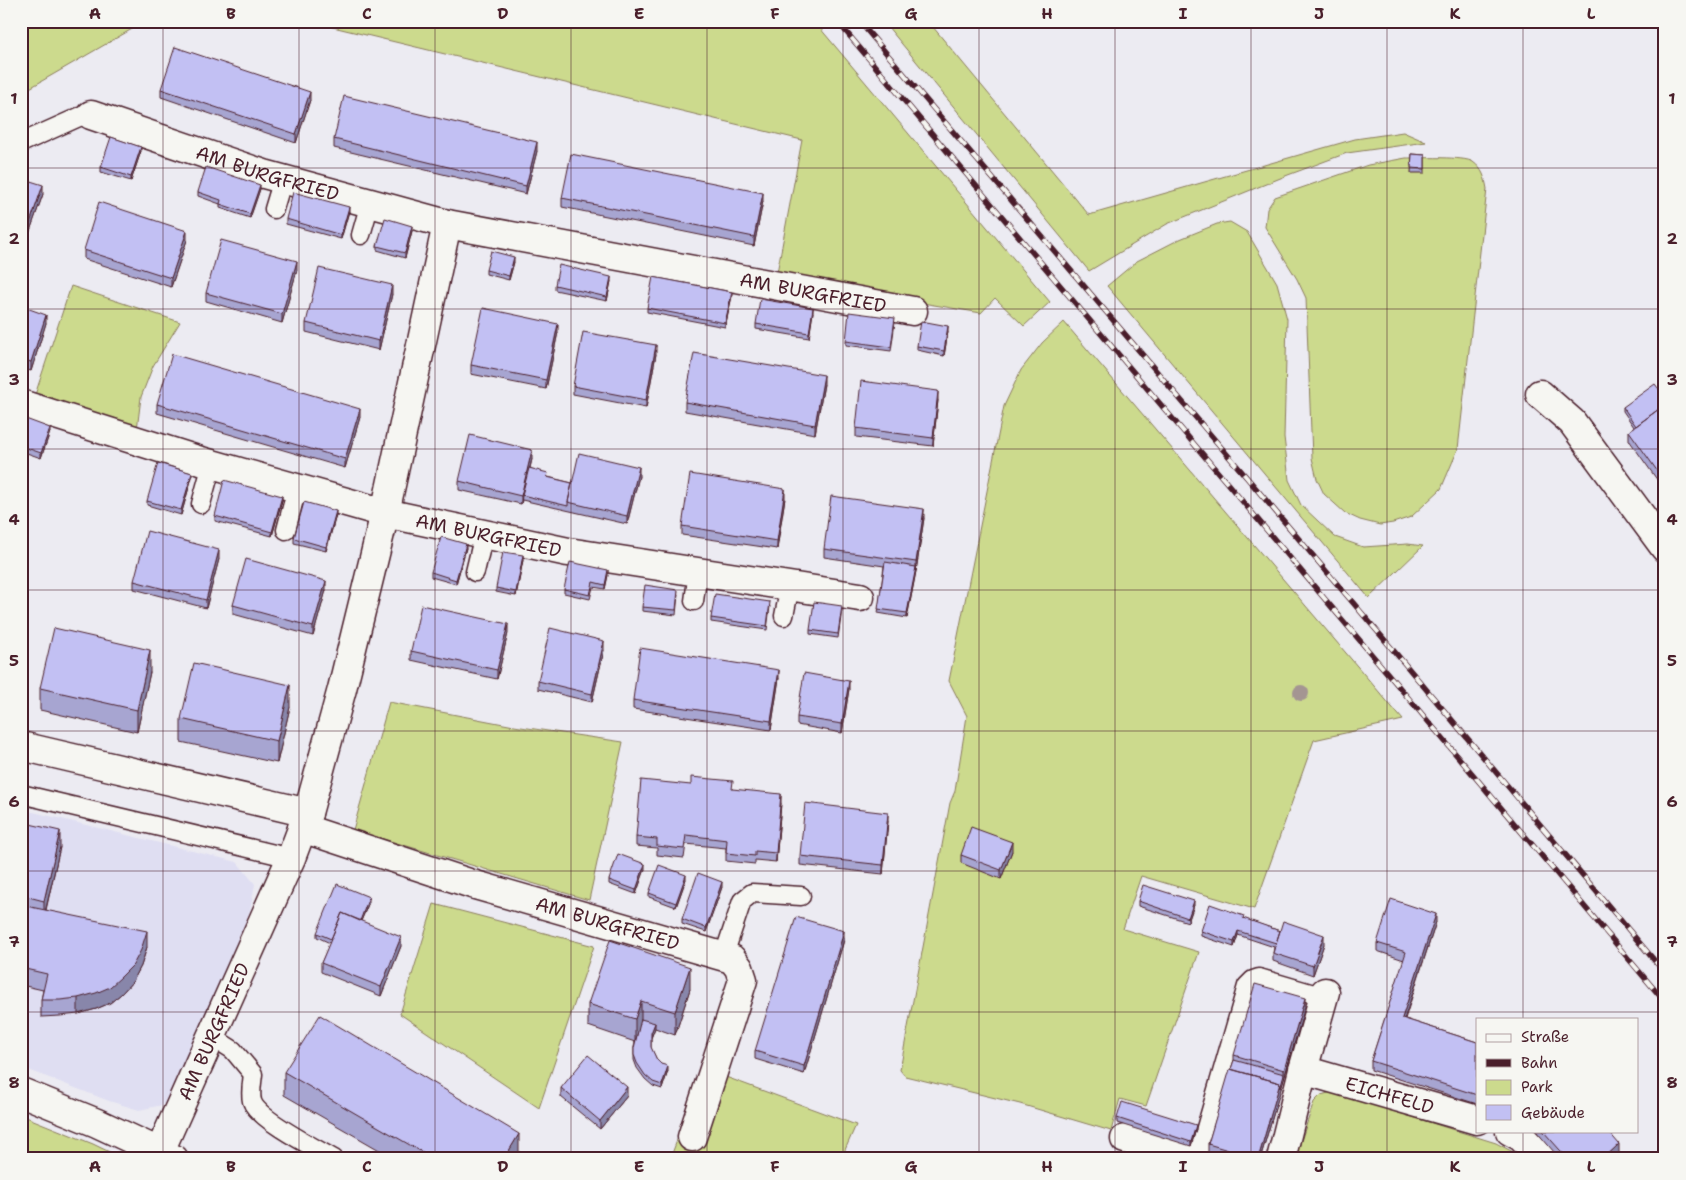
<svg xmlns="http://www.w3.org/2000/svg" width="1686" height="1180" font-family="'Shantell Sans',sans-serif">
  <rect width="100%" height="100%" fill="#ecebf2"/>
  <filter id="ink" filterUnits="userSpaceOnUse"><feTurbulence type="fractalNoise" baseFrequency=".02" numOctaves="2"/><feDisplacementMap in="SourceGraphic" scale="10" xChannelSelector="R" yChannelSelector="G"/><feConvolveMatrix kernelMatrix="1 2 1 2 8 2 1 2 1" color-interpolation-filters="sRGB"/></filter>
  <g filter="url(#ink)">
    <!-- built -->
    <path fill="#dfdef2" d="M21 809 237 862 255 884 250 911 176 1086 162 1105 139 1110 109 1101 21 1067Z"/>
    <!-- green -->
    <path fill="#ccda8d" stroke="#8b7c5c" d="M21 21H146L21 93Z
      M308 21H814L1050 302 1024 326 995 298 981 313 776 278 802 140Z
      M883 21H928L1089 215 1355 139 1403 132 1426 142 1347 153 1288 175 1167 224 1089 271Z
      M1406 158C1418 158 1465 156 1473 162 1483 169 1485 178 1487 189L1458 449 1441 489 1411 517 1393 523 1380 525 1360 520 1345 513 1324 494 1317 479 1312 458 1306 298 1297 279 1265 227 1267 209 1275 197 1368 165Z
      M1230 222 1247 232 1277 283 1287 319 1284 437 1289 480 1301 505 1335 537 1363 547 1408 544 1423 546 1369 598 1107 286 1137 261 1180 239 1217 224Z
      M71 286 180 322 153 366 141 397 137 430 34 398Z
      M1064 322 1403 720 1314 740 1254 909 1141 876 1123 929 1199 952 1146 1106 1120 1099 1111 1131 1020 1104 905 1076 900 1070 950 803 955 791 967 716 949 681 1004 406 1021 370 1042 343Z
      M389 702 514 726 623 742 589 900 353 830Z
      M434 904 594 946 539 1108 400 1014Z
      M723 1076 856 1125 841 1159H670L679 1135Z
      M1332 1092 1496 1143 1513 1152 1519 1159H1295L1314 1102 1321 1095Z
      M21 1115 93 1144 124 1159H21Z"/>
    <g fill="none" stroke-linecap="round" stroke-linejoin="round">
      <defs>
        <path id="service" d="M21 143 79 117 91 115
          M274 209 283 179
          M361 235 370 203
          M201 504 212 464
          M286 530 297 488
          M475 572 484 534
          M694 601 698 572
          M784 616 790 586
          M21 794 291 858
          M724 955 742 901 752 893 801 896
          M211 1036 233 1050 253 1074C252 1083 250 1093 252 1101 257 1119 317 1149 334 1159
          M1197 1159 1247 986 1253 980 1259 978 1324 997"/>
        <g id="minor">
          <path id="s1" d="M91 115 264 174 447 224 913 311"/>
          <path d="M1540 394 1572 422 1665 548"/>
          <path id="s2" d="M21 404 201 461 385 513 568 552 860 597"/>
          <path d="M21 746 308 813"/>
          <path id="s3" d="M302 828 472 884 732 959 739 968 743 980 692 1137"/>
          <path d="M1303 1070 1325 992"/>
          <path d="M1510 1131 1521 1137 1543 1159"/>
          <path d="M1125 1139 1188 1159"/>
          <path id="s4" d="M160 1151 291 858 308 813 342 689 385 513 447 224"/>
          <path id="s5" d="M1281 1159 1303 1070 1477 1120"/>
        </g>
        <path id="tertiary" d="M21 1092 97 1123 174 1159"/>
      </defs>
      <!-- service casing -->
      <use href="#service" stroke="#4a1f2b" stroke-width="21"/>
      <!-- minor casing -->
      <use href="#minor" stroke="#4a1f2b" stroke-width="31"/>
      <!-- tertiary casing -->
      <use href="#tertiary" stroke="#4a1f2b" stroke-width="31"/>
      <!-- service -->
      <use href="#service" stroke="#f6f6f2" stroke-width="18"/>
      <!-- minor -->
      <use href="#minor" stroke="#f6f6f2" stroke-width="28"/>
      <!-- tertiary -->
      <use href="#tertiary" stroke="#f6f6f2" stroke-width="28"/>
      <defs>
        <path id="rail" d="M837 21 1665 1002
          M859 21 1383 638 1665 973"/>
      </defs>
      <!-- rail casing -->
      <use href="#rail" stroke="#4a1f2b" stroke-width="5.5"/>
      <!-- rail -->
      <use href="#rail" stroke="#f6f6f2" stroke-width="4" stroke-dasharray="11" stroke-linecap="butt"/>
    </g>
    <!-- trees -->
    <circle fill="#a49592" cx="1301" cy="693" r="8"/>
    <!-- wall -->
    <path fill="#a7a5d1" stroke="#4a1f2b" d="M161 89 310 100 296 143 161 97Z
      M334 139 537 151 526 194 334 148Z
      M141 151 131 181 101 172V167Z
      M1412 154 1425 155V173H1411Z
      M21 178 43 194 26 242 21 241Z
      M260 189 250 218 220 208V204L198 196V192Z
      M562 198 763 201 754 246 562 207Z
      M349 211 341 239 286 224V219Z
      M412 231 405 258 377 250V246Z
      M187 240 171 287 84 259V250Z
      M514 262 509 280 486 274V270Z
      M297 270 282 323 206 301V293Z
      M611 281 607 301 555 290V285Z
      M392 294 379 350 306 332V323Z
      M732 296 725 327 647 312V308Z
      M21 306 46 323 31 371 21 368Z
      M813 312 809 338 756 329V324Z
      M895 322 891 351 846 345V341Z
      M948 331 944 356 917 350V346Z
      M558 332 546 389 471 374V365Z
      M656 354 646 408 573 394V386Z
      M824 384 815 434 685 411V402Z
      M1665 397 1658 481 1629 440V431L1634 427 1623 411V407Z
      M938 400 933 446 856 437V428Z
      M157 404 360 417 345 468 157 413Z
      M21 423 50 432 41 458 21 451Z
      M532 459 530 468 548 477 572 483 639 476 627 524 522 500 521 504 459 490V481Z
      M192 477 181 515 147 505V501Z
      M785 498 777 549 682 535V526Z
      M282 500 272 536 215 521V516Z
      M336 515 326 551 294 543V538Z
      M924 518 916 571 907 618 878 613 884 566 824 557V549Z
      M466 548 456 584 431 577V572Z
      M219 559 206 608 134 589V581Z
      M523 560 516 596 496 592V588Z
      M608 575 605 589 593 587 590 599 564 593V589Z
      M326 590 313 636 233 614V605Z
      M678 594 676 615 642 611V607Z
      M770 606 767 630 711 622V618Z
      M842 610 838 638 810 634V630Z
      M508 633 497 679 411 660V651Z
      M604 650 592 702 538 689V681Z
      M150 672 137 732 40 710V688Z
      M779 678 771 730 633 709V700Z
      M849 689 842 733 797 725V717Z
      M290 707 277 763 181 742V719Z
      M733 790 781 803 776 862 755 860V864L726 861V848L686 844 684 858 657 855V848L636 846V837Z
      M888 821 883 874 800 865V856Z
      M21 822 60 847 46 910 147 947 141 966 133 981 121 994 110 1003 96 1009 78 1014 60 1016 41 1017V1000L43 990 21 985Z
      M1012 851 1001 879 961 863V855Z
      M645 869 636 894 609 884V880Z
      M686 879 676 907 649 897V893Z
      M722 887 706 932 682 924V919Z
      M1138 901 1194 905 1188 922 1138 906Z
      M369 902 361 921 401 946 381 996 321 972V963L330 943 317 937V933Z
      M1244 919 1280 931 1324 944 1313 975 1273 961V953L1274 947 1238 935 1234 947 1201 936V931Z
      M1436 922 1405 1019 1477 1042V1104L1371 1070V1061L1404 960 1377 951V943Z
      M844 940 804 1074 755 1059V1051Z
      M690 989 675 1035 655 1028 651 1038V1048L657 1060 668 1071 662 1089 653 1086 645 1079 637 1068 634 1060V1048L635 1042 588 1026V1004Z
      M1305 1007 1260 1159H1228L1208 1153V1144L1231 1069 1234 1060V1055Z
      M284 1072 519 1157 517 1159H395L284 1095Z
      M561 1088 627 1096 600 1129 561 1097Z
      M1117 1118 1196 1129 1191 1146 1117 1123Z
      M1536 1131H1608L1619 1153 1613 1159H1560Z"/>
    <!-- shaded-wall -->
    <path fill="#8886aa" stroke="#4a1f2b" d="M310 92V100L296 143V134Z
      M537 142V151L526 194V186Z
      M141 147V151L131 181V177Z
      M43 185V194L26 242V234Z
      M260 185V189L250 218V214Z
      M763 193V201L754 246V237Z
      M349 207V211L341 239V235Z
      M412 226V231L405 258V253Z
      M187 231V240L171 287V278Z
      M514 257V262L509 280V276Z
      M297 261V270L282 323V314Z
      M611 277V281L607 301V297Z
      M392 285V294L379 350V341Z
      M732 292V296L725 327V323Z
      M813 308V312L809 338V333Z
      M46 315V323L31 371V362Z
      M558 324V332L546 389V380Z
      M948 326V331L944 356V351Z
      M656 345V354L646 408V400Z
      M824 375V384L815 434V425Z
      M938 391V400L933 446V438Z
      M360 409V417L345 468V459Z
      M50 428V432L41 458V453Z
      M532 450V459L523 496 522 495 521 504V496Z
      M639 467V476L627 524V516Z
      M1665 467V475L1658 481V472Z
      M192 473V477L181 515V510Z
      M785 489V498L777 549V541Z
      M282 496V500L272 536V532Z
      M924 509V518L916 571V562Z
      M336 511V515L326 551V547Z
      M466 544V548L456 584V580Z
      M219 550V559L206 608V600Z
      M523 555V560L516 596V592Z
      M916 567V571L907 618V613Z
      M608 570V575L605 589V585Z
      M326 581V590L313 636V627Z
      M508 624V633L497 679V670Z
      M604 641V650L592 702V694Z
      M150 650V672L137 732V710Z
      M779 670V678L771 730V721Z
      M849 681V689L842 733V724Z
      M290 685V707L277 763V741Z
      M781 794V803L776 862V853Z
      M888 813V821L883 874V865Z
      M60 831V847L44 917V901Z
      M1012 842V851L1001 879V870Z
      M645 864V869L636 894V890Z
      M686 875V879L676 907V903Z
      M722 882V887L706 932V928Z
      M369 897V902L358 928V924Z
      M1194 901V905L1188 922V918Z
      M1436 914V922L1402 1026V1018Z
      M147 931V947L141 966 133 981 121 994 110 1003 96 1009 78 1014V998Z
      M844 931V940L804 1074V1066Z
      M1238 931V935L1234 947V942Z
      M1324 935V944L1313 975V966Z
      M401 937V946L381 996V987Z
      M690 967V989L675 1035V1012Z
      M1305 998V1007L1280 1092 1260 1159H1258L1280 1083 1284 1074V1070Z
      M641 1001V1023L635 1042V1019Z
      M655 1023V1028L651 1038V1033Z
      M668 1066V1071L662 1089V1085Z
      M627 1087V1096L600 1129V1121Z
      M1196 1125V1129L1191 1146V1142Z
      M519 1134V1157L517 1159H504Z
      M1619 1144V1153L1613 1159H1603Z"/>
    <!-- building -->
    <path fill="#c2c0f3" stroke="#4a1f2b" d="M175 47 310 92 296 134 161 89Z
      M344 96 537 142 526 186 334 139Z
      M111 137 141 147 131 177 101 167Z
      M571 154 763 193 754 237 562 198Z
      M1412 154 1425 155V169L1411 168Z
      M206 167 260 185 250 214 220 204 221 200 198 192Z
      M21 178 43 185 26 234 21 232Z
      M293 192 349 207 341 235 286 219Z
      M99 202 187 231 171 278 84 250Z
      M385 218 412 226 405 253 377 246Z
      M221 240 297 261 282 314 206 293Z
      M491 251 514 257 509 276 486 270Z
      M559 265 611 277 607 297 555 285Z
      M319 268 392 285 379 341 306 323Z
      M653 277 732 292 725 323 647 308Z
      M760 299 813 308 809 333 756 324Z
      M21 306 46 315 31 362 21 359Z
      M483 308 558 324 546 380 471 365Z
      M849 312 895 318 891 347 846 341Z
      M921 321 948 326 944 351 917 346Z
      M583 332 656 345 646 400 573 386Z
      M694 353 824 375 815 425 685 402Z
      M172 354 360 409 345 459 157 404Z
      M861 381 938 391 933 438 856 428Z
      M1655 384 1665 397V408L1663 406 1636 426 1623 407Z
      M1663 406 1665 408V467L1658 472 1629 431Z
      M23 418 50 428 41 453 21 446V423Z
      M470 435 532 450 521 496 459 481Z
      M579 453 639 467 627 516 568 502Z
      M158 463 192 473 181 510 147 501Z
      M529 468 548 473 547 477 572 483 568 502V506L522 495Z
      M690 474 785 489 777 541 682 526Z
      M224 480 282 496 272 532 215 516Z
      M831 496 924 509 916 562 824 549Z
      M304 502 336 511 326 547 294 538Z
      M147 531 219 550 206 600 134 581Z
      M441 537 466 544 456 580 431 572Z
      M503 552 523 555 516 592 496 588Z
      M246 559 326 581 313 627 233 605Z
      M570 562 608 570 605 585 593 582 590 595 564 589Z
      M885 562 916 567 907 613 878 609Z
      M645 585 678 590 676 610 642 607Z
      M715 594 770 602 767 626 711 618Z
      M814 602 842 606 838 634 810 630Z
      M421 605 508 624 497 670 411 651Z
      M54 628 150 650 137 710 40 688Z
      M550 628 604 641 592 694 538 681Z
      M640 648 779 670 771 721 633 700Z
      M194 663 290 685 277 741 181 719Z
      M804 673 849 681 842 724 797 717Z
      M691 777 733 781 732 789 781 794 776 853 755 851V856L726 853 727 840 686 835 684 849 657 846V839L636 837 641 780 691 785Z
      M805 803 888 813 883 865 800 856Z
      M21 822 60 831 44 901 21 895Z
      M971 827 1012 842 1001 870 961 855Z
      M618 854 645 864 636 890 609 880Z
      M659 865 686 875 676 903 649 893Z
      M698 873 722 882 706 928 682 919Z
      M337 884 369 897 360 921 342 913 331 939 317 933Z
      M1143 885 1194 901 1188 918 1138 901Z
      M1391 899 1436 914 1402 1018 1477 1042V1095L1371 1061 1406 952 1377 943Z
      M1210 904 1244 916 1243 918 1280 931 1276 943 1238 931 1234 942 1201 931Z
      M21 905 147 931 141 950 133 965 121 977 110 987 96 993 78 998 60 1000H41L47 974 21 968Z
      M342 913 401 937 381 987 321 963Z
      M796 917 844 931 804 1066 755 1051Z
      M1283 921 1324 935 1313 966 1273 953Z
      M610 940 690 967 675 1012 641 1001 635 1019 588 1004Z
      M1255 984 1305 998 1284 1070 1234 1055Z
      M320 1015 519 1134 504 1159H434L284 1072Z
      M641 1019 655 1023 651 1033V1047L657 1060 661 1064 668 1066 662 1085 653 1082 645 1075 637 1063 634 1055V1048Z
      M588 1055 627 1087 600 1121 561 1088Z
      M1234 1060 1284 1074 1280 1088V1083L1231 1069Z
      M1230 1069 1280 1083 1258 1159 1208 1144Z
      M1122 1102 1196 1125 1191 1142 1117 1118Z
      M1543 1131H1608L1619 1144 1603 1159H1568Z"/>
  </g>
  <!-- grid -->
  <path fill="none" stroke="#4a1f2b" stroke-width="1" stroke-opacity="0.55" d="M163 21V1159M299 21V1159M435 21V1159M571 21V1159M707 21V1159M843 21V1159M979 21V1159M1115 21V1159M1251 21V1159M1387 21V1159M1523 21V1019M21 168H1665M21 309H1665M21 449H1665M21 590H1665M21 731H1665M21 871H1665M21 1012H1665M1523 1131V1159"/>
  <g text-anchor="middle" stroke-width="4" stroke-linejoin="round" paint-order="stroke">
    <!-- street labels -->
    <g font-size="19" fill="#4a1f2b" stroke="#f6f6f2">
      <text dy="7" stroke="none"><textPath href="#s1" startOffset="186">AM BURGFRIED</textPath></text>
      <text dy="7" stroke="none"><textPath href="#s1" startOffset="745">AM BURGFRIED</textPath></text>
      <text dy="7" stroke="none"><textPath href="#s2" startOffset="486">AM BURGFRIED</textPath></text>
      <text dy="7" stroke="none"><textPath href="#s3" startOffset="320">AM BURGFRIED</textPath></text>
      <text dy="7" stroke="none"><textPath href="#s4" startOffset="131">AM BURGFRIED</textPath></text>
      <text dy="7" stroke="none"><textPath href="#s5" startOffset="182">EICHFELD</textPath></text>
    </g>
  </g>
  <!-- margin -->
  <rect width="1686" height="1180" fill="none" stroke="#f6f6f2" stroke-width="55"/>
  <!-- legend -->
  <rect x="1476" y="1018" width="162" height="115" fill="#f6f6f2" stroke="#b1a0a2"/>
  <rect x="1486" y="1034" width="25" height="8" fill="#f6f6f2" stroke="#b1a0a2"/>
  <text x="1521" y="1042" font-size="15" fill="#4a1f2b">Straße</text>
  <rect x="1486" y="1059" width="25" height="8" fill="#4a1f2b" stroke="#b1a0a2"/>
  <text x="1521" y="1068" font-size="15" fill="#4a1f2b">Bahn</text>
  <rect x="1486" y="1080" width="25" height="15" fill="#ccda8d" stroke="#b1a0a2"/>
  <text x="1521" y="1092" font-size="15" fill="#4a1f2b">Park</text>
  <rect x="1486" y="1105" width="25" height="15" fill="#c2c0f3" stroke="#b1a0a2"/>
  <text x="1521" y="1118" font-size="15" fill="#4a1f2b">Gebäude</text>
  <rect x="28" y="28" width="1630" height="1124" fill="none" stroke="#4a1f2b" stroke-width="2"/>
  <g font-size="16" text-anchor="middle" font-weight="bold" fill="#4a1f2b">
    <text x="95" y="19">A</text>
    <text x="231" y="19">B</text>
    <text x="367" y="19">C</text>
    <text x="503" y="19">D</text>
    <text x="639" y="19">E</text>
    <text x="775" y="19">F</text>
    <text x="911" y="19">G</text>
    <text x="1047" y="19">H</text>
    <text x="1183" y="19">I</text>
    <text x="1319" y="19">J</text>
    <text x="1455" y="19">K</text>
    <text x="1591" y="19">L</text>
    <text x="14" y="104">1</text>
    <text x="1672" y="104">1</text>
    <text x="14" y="244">2</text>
    <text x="1672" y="244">2</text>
    <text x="14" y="385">3</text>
    <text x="1672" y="385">3</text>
    <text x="14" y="525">4</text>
    <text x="1672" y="525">4</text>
    <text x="14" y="666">5</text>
    <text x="1672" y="666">5</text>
    <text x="14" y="807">6</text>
    <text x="1672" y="807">6</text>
    <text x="14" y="947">7</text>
    <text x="1672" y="947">7</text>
    <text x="14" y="1088">8</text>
    <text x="1672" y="1088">8</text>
    <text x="95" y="1172">A</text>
    <text x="231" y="1172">B</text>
    <text x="367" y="1172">C</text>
    <text x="503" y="1172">D</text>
    <text x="639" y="1172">E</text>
    <text x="775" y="1172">F</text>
    <text x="911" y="1172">G</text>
    <text x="1047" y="1172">H</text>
    <text x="1183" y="1172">I</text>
    <text x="1319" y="1172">J</text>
    <text x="1455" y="1172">K</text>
    <text x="1591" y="1172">L</text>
  </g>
</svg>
